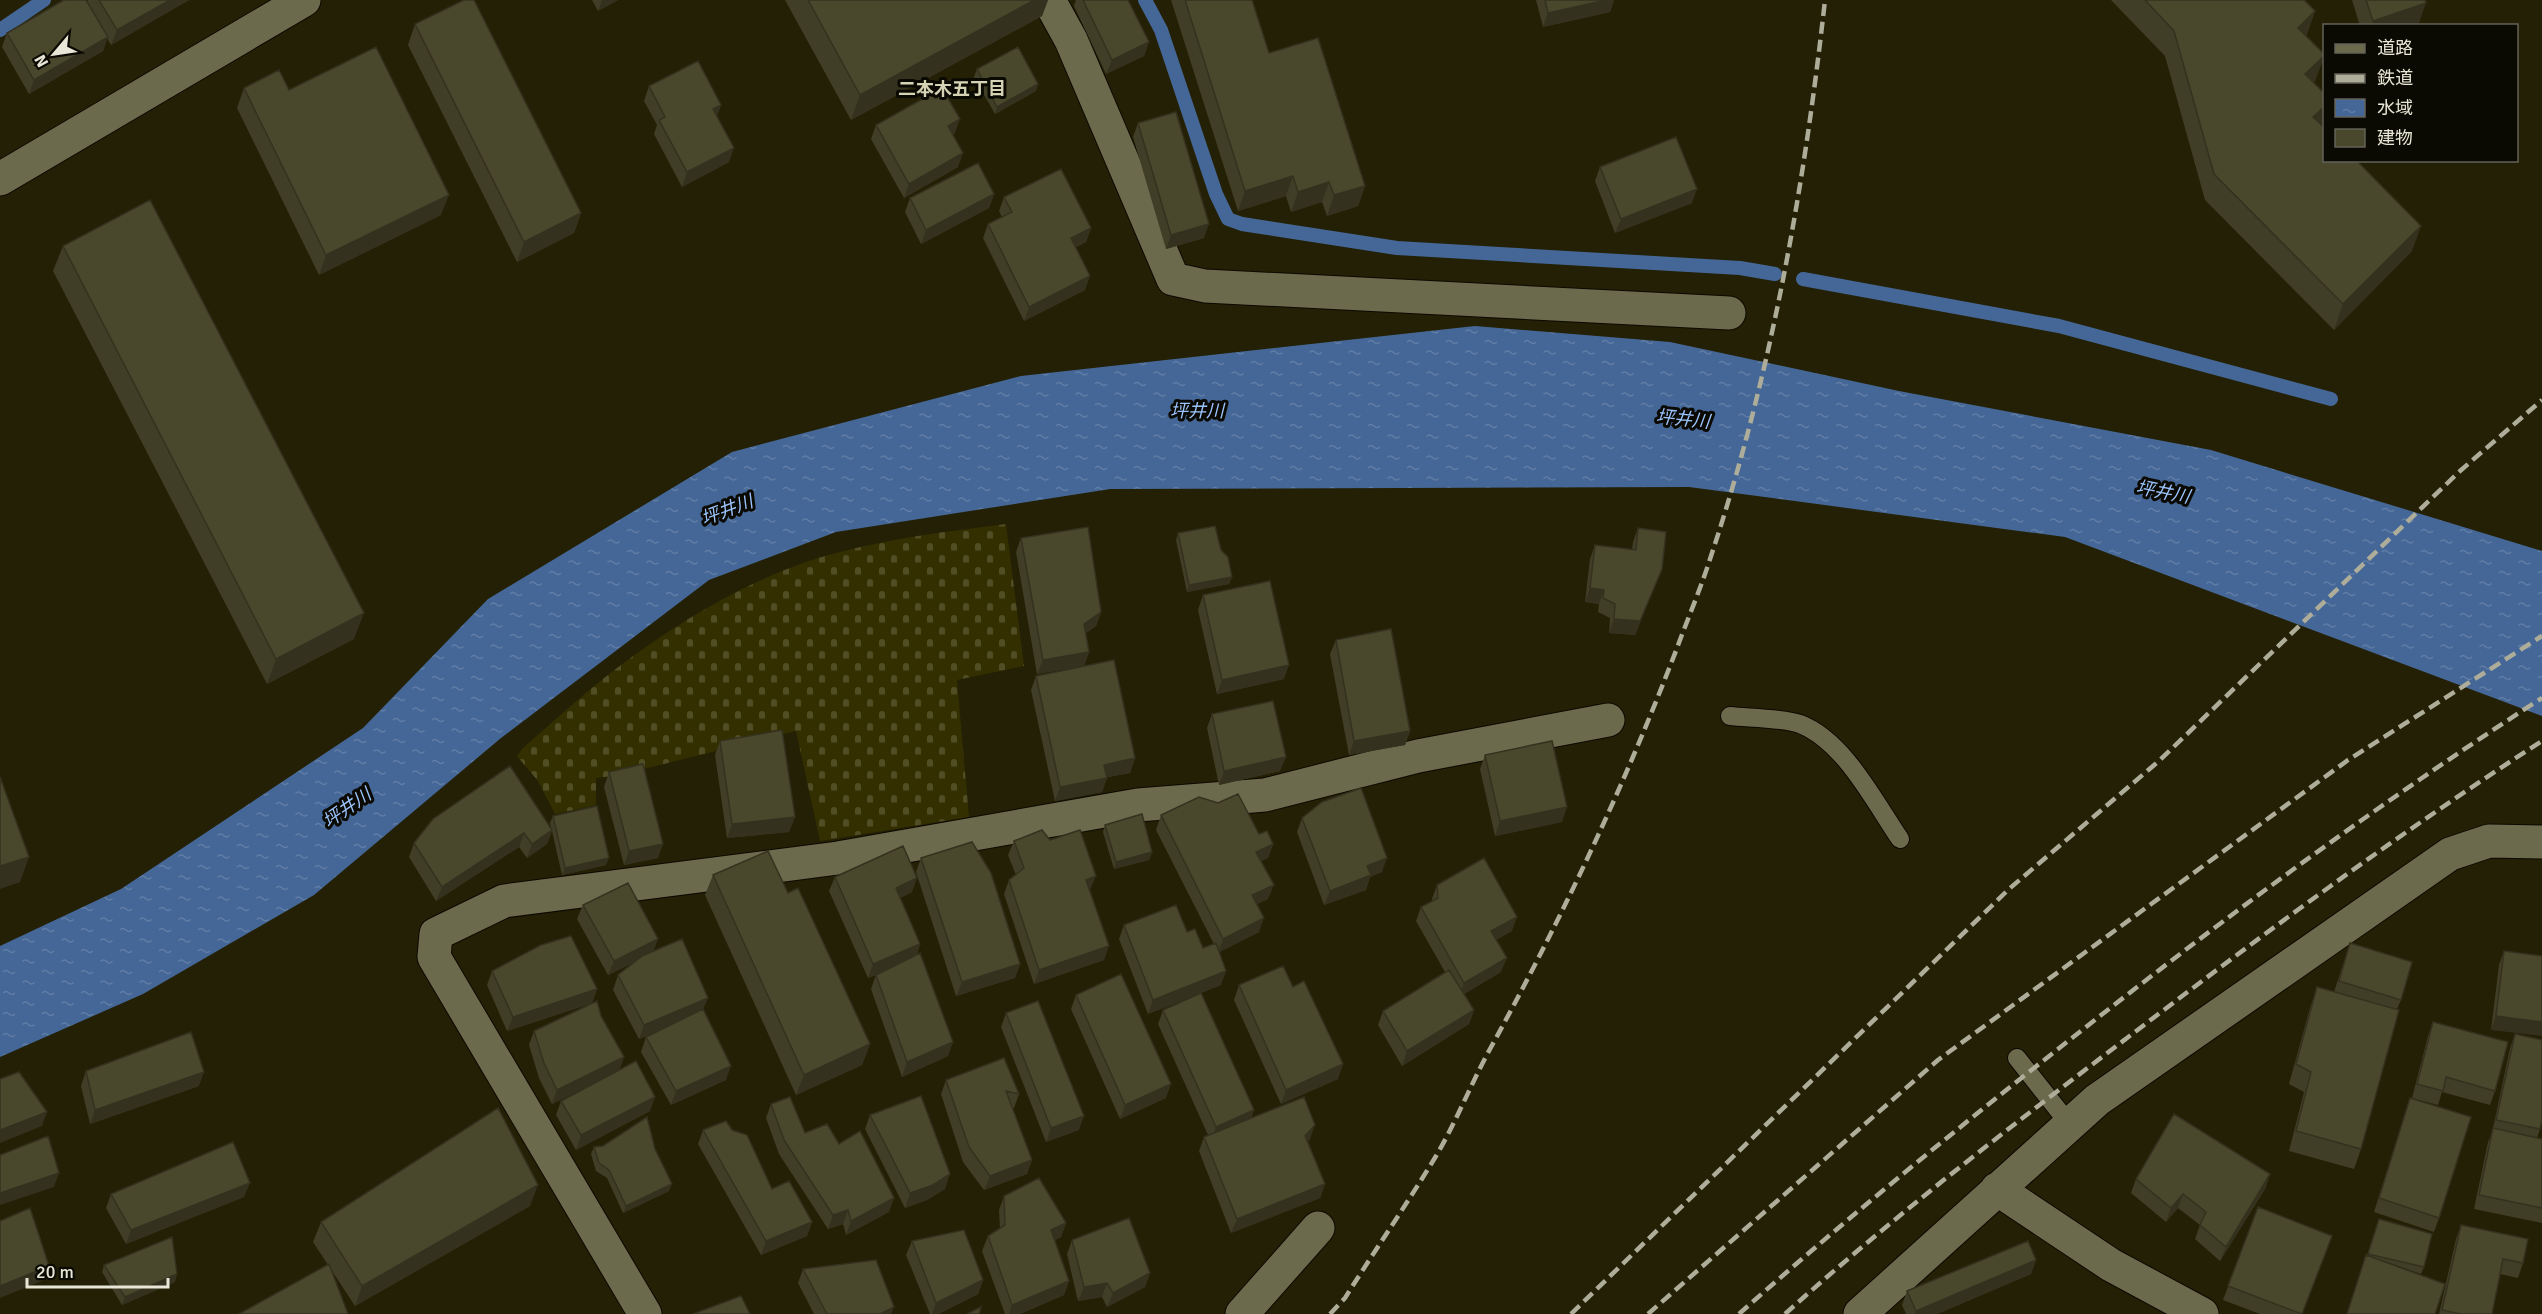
<svg xmlns="http://www.w3.org/2000/svg" width="2542" height="1314" font-family="Signika,'Noto Sans JP',sans-serif">
  <defs>
    <pattern id="cemetery-stones" width="16" height="16" patternUnits="userSpaceOnUse" patternTransform="scale(1.5)"><rect width="16" height="16" fill="#332f00"/><path d="M2 7V4a2 2 0 0 1 4 0v3zM10 15v-3a2 2 0 0 1 4 0v3z" fill="#514d24"/></pattern>
    <pattern id="water-ripples" width="26" height="14" patternUnits="userSpaceOnUse" patternTransform="scale(1.5)"><rect width="26" height="14" fill="#456797"/><path d="M2 4q2-2 4 0t4 0M15 11q2-2 4 0t4 0" fill="none" stroke="#607da5"/></pattern>
  </defs>
  <rect width="100%" height="100%" fill="#232005"/>
  <!-- cemetery -->
  <path fill="url(#cemetery-stones)" d="M1006 524 1024 666 957 680 969 817 820 841 796 731 620 775 596 778V805L555 814 538 781 517 756 523 748C554 721 584 693 617 668 680 620 759 573 836 553 892 538 950 531 1006 524Z"/>
  <!-- water -->
  <path fill="url(#water-ripples)" d="M1475 326 1670 342 1899 391 2211 450 2542 551V716L2065 537 1689 487 1110 489 836 532 709 580 501 738 314 895 143 994 0 1057V946L121 889 363 728 488 599 732 452 1021 376Z"/>
  <g fill="none" stroke-linecap="round" stroke-linejoin="round">
    <!-- stream -->
    <path stroke="#456797" stroke-width="14" d="M1145 0 1161 30 1216 194 1228 219 1242 224 1397 248 1740 268 1775 274
      M0 30 44 0
      M1803 279 2059 326 2331 399"/>
    <defs>
      <path id="lane" d="M1730 716C1749 718 1783 718 1800 724 1844 741 1874 801 1900 839
        M2017 1058 2070 1125"/>
      <path id="street" d="M1049 0 1071 40 1173 279 1205 286 1729 313
        M1997 1189 2111 1265 2202 1314
        M645 1314 434 957 436 934 504 901 838 858 1138 805 1265 795 1418 756 1608 720
        M1242 1314 1318 1228
        M1860 1314 2097 1100 2450 854 2489 841 2542 842"/>
      <path id="secondary" d="M0 179 304 0"/>
    </defs>
    <!-- lane casing -->
    <use href="#lane" stroke="#0c0900" stroke-width="20"/>
    <!-- street casing -->
    <use href="#street" stroke="#0c0900" stroke-width="35"/>
    <!-- secondary casing -->
    <use href="#secondary" stroke="#0c0900" stroke-width="35"/>
    <!-- lane -->
    <use href="#lane" stroke="#6c6a4d" stroke-width="18"/>
    <!-- street -->
    <use href="#street" stroke="#6c6a4d" stroke-width="33"/>
    <!-- secondary -->
    <use href="#secondary" stroke="#6c6a4d" stroke-width="33"/>
    <!-- rail -->
    <path stroke="#aead9a" stroke-width="4.5" stroke-dasharray="12 6" stroke-linecap="butt" d="M1330 1314 1345 1298C1375 1250 1407 1204 1436 1156 1456 1122 1471 1084 1490 1049 1561 920 1624 787 1677 648 1688 618 1701 588 1711 556 1771 376 1804 189 1825 0
      M1571 1314 2009 889 2160 760 2460 471 2542 400
      M1648 1314 1938 1060 2348 760 2542 636
      M1739 1314C1847 1218 1959 1127 2072 1038 2224 918 2379 803 2542 698
      M1785 1314C1894 1216 2010 1127 2127 1038 2262 935 2399 833 2542 741"/>
  </g>
  <!-- wall -->
  <path fill="#403e26" d="M88 0H189L111 45 107 38 103 51 29 94 2 47 7 33 87 2Z
    M592 0H618L598 11Z
    M785 0H1048L1042 16 851 120Z
    M1076 0H1128L1149 42 1144 56 1106 74 1074 6Z
    M1171 0H1252L1269 53 1365 186 1358 206 1327 216 1322 202 1291 212 1286 196 1238 211Z
    M1536 0H1614L1610 12 1543 27Z
    M2111 0H2305L2315 11 2306 37 2315 81 2313 83 2325 94V117L2321 125 2412 251 2334 330 2205 200 2165 56Z
    M2352 0H2425L2419 23 2412 26H2360Z
    M415 24 581 213 574 233 517 262 408 45Z
    M977 69 1038 84 1036 91 995 114 974 77Z
    M649 86 721 105 717 116 729 162 682 187 654 134 657 125 644 101Z
    M244 88 289 90 441 215 319 275 237 108Z
    M1138 123 1204 238 1166 249 1133 137Z
    M876 125 955 133 953 134 958 167 904 198 871 139Z
    M1600 167 1692 203 1615 233 1595 181Z
    M994 194 989 208 921 244 905 212 910 198Z
    M1004 197 1091 228 1086 242 1076 247 1085 290 1024 321 983 238 988 224 1002 217 999 211Z
    M63 246 354 639 267 684 53 271Z
    M1638 528 1662 569 1635 635 1609 633 1610 618 1598 612 1599 604 1585 602 1590 559 1595 545 1632 550 1633 542Z
    M1178 533 1221 550 1232 577 1229 584 1187 592 1176 540Z
    M1021 538 1101 612 1096 626 1086 633 1089 652 1084 666 1037 674 1016 552Z
    M1203 595 1284 679 1217 694 1198 610Z
    M1336 640 1410 731 1405 745 1349 755 1330 654Z
    M1036 676 1135 758 1130 773 1107 777 1102 792 1055 801 1031 690Z
    M1212 714 1280 771 1219 785 1207 728Z
    M720 741 795 817 789 832 727 838 715 755Z
    M1485 755 1562 822 1495 836 1480 769Z
    M609 772 658 858 624 865 604 787Z
    M1161 815 1259 834 1273 844 1268 858 1261 861 1268 899 1257 904 1259 932 1219 952 1221 985 1148 1014 1119 939 1124 925 1187 932 1203 948 1214 944 1156 830Z
    M553 816 606 865 562 875 552 831 547 844 527 858 519 847 436 901 409 857 414 843 551 828 550 823Z
    M1302 818 1382 872 1370 877 1366 890 1324 905 1297 832Z
    M1105 825 1152 852 1149 860 1114 869 1103 832Z
    M1014 841 1090 890 1104 960 1034 984 1004 894 1009 880 1016 875 1008 855Z
    M921 858 1020 964 1015 978 956 996 916 872Z
    M713 875 788 893 870 1044 862 1065 796 1095 705 895Z
    M835 877 912 892 900 898 920 944 917 955 948 1056 902 1077 871 989 876 975 868 978 829 891Z
    M1437 885 1512 931 1496 940 1501 972 1464 994 1474 1010 1469 1024 1402 1066 1378 1025 1383 1011 1445 972 1416 921 1421 907 1432 901V899Z
    M583 905 653 951 703 1010 726 1080 671 1105 641 1052 646 1037 663 1029 639 1039 613 990 618 975 635 962 608 975 577 919Z
    M2350 943 2401 1000 2397 1009 2361 1149 2354 1169 2289 1151 2304 1092 2289 1084 2310 1008 2317 987 2334 992Z
    M2504 951 2542 956 2491 1030 2499 965Z
    M492 971 597 989 592 1003 624 1057 619 1070 650 1111 576 1150 556 1115 561 1101 610 1075 552 1104 539 1078 529 1045 534 1031 590 1004 507 1031 487 985Z
    M1239 985 1293 987 1338 1079 1281 1104 1234 1000Z
    M1076 995 1166 1098 1120 1119 1071 1009Z
    M1163 1010 1254 1110 1251 1118 1310 1139 1308 1141 1325 1184 1320 1198 1231 1233 1199 1151 1204 1137 1208 1135 1158 1024Z
    M1006 1013 1079 1130 1046 1142 1001 1027Z
    M2433 1022 2495 1091 2490 1105 2442 1092 2438 1105 2412 1098 2428 1036Z
    M2515 1034 2540 1129 2537 1138 2542 1139V1223L2474 1209 2488 1142 2492 1133 2510 1048Z
    M86 1071 199 1086 90 1124 81 1086Z
    M946 1080 1019 1094 1014 1108H1012L1032 1160 1027 1174 984 1190 963 1162 941 1094Z
    M2410 1098 2439 1218 2434 1232 2374 1212Z
    M771 1104 805 1133 839 1144 889 1212 846 1235 843 1224 828 1229 779 1154 766 1118Z
    M870 1115 945 1189 927 1200 905 1208 865 1129Z
    M703 1130 812 1222 807 1236 761 1255 698 1144Z
    M594 1147 655 1149 669 1191 623 1213 607 1178 596 1171 591 1154Z
    M2270 1174 2265 1189 2220 1261 2195 1239 2200 1225 2178 1208 2166 1222 2131 1193 2136 1179Z
    M111 1194 244 1197 126 1244 106 1208Z
    M1004 1196 1066 1223 1061 1237 1055 1240 1069 1281 1064 1295 1020 1314H1005L982 1251 988 1236 1000 1229 999 1210Z
    M530 1206 355 1306 313 1242 321 1222Z
    M2258 1207 2302 1314H2260L2223 1300Z
    M2379 1219 2424 1267 2421 1274 2367 1255Z
    M2461 1225 2523 1263 2518 1278 2500 1274 2492 1314H2439L2456 1239Z
    M1072 1240 1150 1273 1145 1287 1107 1307 1102 1297 1078 1301 1067 1254Z
    M912 1241 983 1280 978 1294 938 1314H930L906 1255Z
    M2036 1260 2031 1274 1937 1314H1906L1902 1305 1907 1291Z
    M104 1265 175 1282 122 1305 102 1272Z
    M803 1269 891 1314H814L798 1283Z"/>
  <!-- shaded-wall -->
  <path fill="#34321f" d="M170 0H189L111 45 117 30Z
    M602 0H618L598 11Z
    M1034 0H1048L1042 16 851 120 860 95Z
    M1606 0H1614L1610 12 1543 27 1548 13Z
    M2426 3 2419 23 2412 26H2371L2373 21Z
    M2315 11 2306 37 2298 28Z
    M108 37 103 51 29 94 34 80Z
    M1149 42 1144 56 1106 74 1112 60Z
    M2325 55 2315 81 2296 100 2305 74Z
    M1038 84 1036 91 995 114 997 107Z
    M721 105 716 119 713 109Z
    M2325 106V117L2321 126 2313 117Z
    M960 119 955 133 943 140 948 126Z
    M734 148 729 162 682 187 687 172Z
    M963 153 958 167 904 198 909 184Z
    M1293 176 1286 196 1238 211 1245 191Z
    M1329 182 1322 202 1291 212 1298 192Z
    M1365 186 1358 206 1327 216 1334 195Z
    M1697 189 1692 203 1615 233 1621 219Z
    M994 194 989 208 921 244 926 230Z
    M449 195 441 215 319 275 326 255Z
    M581 213 574 233 517 262 524 242Z
    M1209 224 1204 238 1166 249 1171 235Z
    M2421 226 2412 251 2334 330 2343 304Z
    M1091 228 1086 242 1066 252 1071 238Z
    M1090 276 1085 290 1024 321 1029 307Z
    M1662 569 1635 635 1609 633 1614 619Z
    M1232 577 1229 584 1187 592 1189 585Z
    M1590 588 1604 590 1599 604 1585 602Z
    M1101 612 1096 626 1079 638 1084 624Z
    M364 613 354 639 267 684 276 659Z
    M1089 652 1084 666 1037 674 1043 660Z
    M1289 665 1284 679 1217 694 1222 680Z
    M1410 731 1405 745 1349 755 1354 741Z
    M1286 757 1280 771 1219 785 1224 771Z
    M1135 758 1130 773 1099 779 1104 765Z
    M1107 778 1102 792 1055 801 1060 787Z
    M1567 807 1562 822 1495 836 1500 821Z
    M795 817 789 832 727 838 732 824Z
    M552 830 547 844 527 858 532 844Z
    M524 833 519 847 436 901 442 887Z
    M663 844 658 858 624 865 629 851Z
    M1273 844 1268 858 1251 866 1256 852Z
    M1152 852 1149 860 1114 869 1116 862Z
    M29 857 20 882 0 889V866Z
    M609 858 606 865 562 875 565 868Z
    M1387 858 1382 872 1370 877 1366 890 1324 905 1330 891 1367 866Z
    M1096 876 1090 890 1081 894 1086 880Z
    M917 878 912 892 891 902 896 888Z
    M1274 885 1268 899 1247 909 1252 895Z
    M1517 917 1512 931 1486 945 1491 931Z
    M1264 918 1259 932 1218 953 1223 939Z
    M658 939 653 953 608 975 614 961Z
    M920 944 915 959 868 978 873 964Z
    M1109 946 1104 960 1034 984 1039 970Z
    M1507 958 1501 972 1459 997 1464 983Z
    M1020 964 1015 978 956 996 962 982Z
    M1226 971 1221 985 1148 1014 1153 1000Z
    M597 989 592 1003 507 1031 513 1017Z
    M708 998 702 1012 639 1039 644 1025Z
    M1474 1010 1469 1024 1402 1066 1407 1051Z
    M2496 1016 2542 1022V1036L2491 1030Z
    M953 1042 948 1056 902 1077 907 1062Z
    M870 1044 862 1065 796 1095 804 1075Z
    M624 1057 619 1071 552 1104 557 1090Z
    M1343 1064 1338 1079 1281 1104 1286 1090Z
    M731 1066 726 1080 671 1105 676 1091Z
    M204 1072 199 1086 90 1124 95 1110Z
    M1171 1084 1166 1098 1120 1119 1125 1105Z
    M655 1097 650 1111 576 1150 581 1135Z
    M1254 1110 1249 1124 1211 1141 1216 1127Z
    M47 1112 42 1126 0 1143V1130Z
    M1084 1116 1079 1130 1046 1142 1051 1128Z
    M1315 1125 1310 1139 1300 1150 1305 1136Z
    M1032 1160 1027 1174 984 1190 990 1176Z
    M59 1173 54 1187 0 1205V1193Z
    M950 1174 945 1189 927 1200 905 1208 910 1193Z
    M2270 1174 2265 1189 2220 1261 2226 1247Z
    M250 1183 244 1197 126 1244 131 1230Z
    M672 1184 669 1191 623 1213 626 1206Z
    M1325 1184 1320 1198 1231 1233 1237 1219Z
    M538 1185 530 1206 355 1306 362 1286Z
    M2183 1194 2178 1208 2166 1222 2171 1208Z
    M894 1198 889 1212 846 1235 851 1221Z
    M848 1210 843 1224 828 1229 833 1215Z
    M812 1222 807 1236 761 1255 766 1241Z
    M1066 1223 1061 1237 1046 1244 1051 1230Z
    M2036 1260 2031 1274 1937 1314H1915L1916 1311Z
    M49 1266 44 1280 0 1298V1286Z
    M1150 1273 1145 1287 1107 1307 1113 1293Z
    M177 1274 175 1282 122 1305 125 1297Z
    M983 1280 978 1294 938 1314H932L936 1303Z
    M1069 1281 1064 1295 1020 1314H1009L1012 1305Z
    M1107 1283 1102 1297 1078 1301 1084 1287Z
    M894 1307 891 1314H880Z"/>
  <!-- building -->
  <path fill="#4a482c" stroke="#34321f" stroke-width="1.5" d="M64 0H86L108 37 34 80 7 33Z
    M99 0H170L117 30Z
    M464 0H474L581 213 524 242 415 24Z
    M808 0H1034L860 95Z
    M1083 0H1128L1149 42 1112 60Z
    M1185 0H1252L1269 53 1318 38 1365 186 1334 195 1329 182 1298 192 1293 176 1245 191Z
    M1545 0H1606L1548 13Z
    M2145 0H2304L2315 11 2298 28 2325 55 2305 74 2325 94V106L2313 117 2325 128V160H2356L2421 226 2343 304 2214 174 2174 31Z
    M2366 0H2425L2426 3 2373 21Z
    M376 47 449 195 326 255 244 88 279 70 289 90Z
    M1018 47 1038 84 997 107 977 69Z
    M698 61 721 105 713 109 734 148 687 172 659 120 665 117 649 86Z
    M942 88 960 119 948 126 963 153 909 184 876 125Z
    M1176 112 1209 224 1171 235 1138 123Z
    M1676 137 1697 189 1621 219 1600 167Z
    M978 163 994 194 926 230 910 198Z
    M1061 169 1091 228 1071 238 1090 276 1029 307 988 224 1012 212 1004 197Z
    M150 200 364 613 276 659 63 246Z
    M1215 526 1221 550 1228 557 1232 577 1189 585 1178 533Z
    M1088 527 1101 612 1084 624 1089 652 1043 660 1021 538Z
    M1638 528 1666 532 1662 569 1640 621 1614 619 1615 604 1603 598 1604 590 1590 588 1595 545 1636 550Z
    M1270 581 1289 665 1222 680 1203 595Z
    M1391 629 1410 731 1354 741 1336 640Z
    M1114 660 1135 758 1104 765 1107 778 1060 787 1036 676Z
    M1273 701 1286 757 1224 771 1212 714Z
    M782 730 795 817 732 824 720 741Z
    M1552 741 1567 807 1500 821 1485 755Z
    M643 764 663 844 629 851 609 772Z
    M510 766 552 830 532 844 524 833 442 887 414 843 433 819Z
    M0 777 29 857 0 866Z
    M1361 788 1387 858 1367 866 1371 875 1330 891 1302 818 1322 802Z
    M1238 794 1259 834 1267 831 1273 844 1256 852 1274 885 1252 895 1264 918 1223 939 1161 815 1199 797 1218 803Z
    M597 806 609 858 565 868 553 816Z
    M1142 814 1152 852 1116 862 1105 825Z
    M1042 830 1050 840 1080 830 1096 876 1086 880 1109 946 1039 970 1009 880 1024 868 1014 841Z
    M972 842 991 873 1020 964 962 982 921 858Z
    M903 846 917 878 896 888 920 944 873 964 835 877Z
    M768 851 788 893 798 888 870 1044 804 1075 713 875Z
    M1484 858 1517 917 1491 931 1507 958 1464 983 1421 907 1438 898 1437 885Z
    M628 883 658 939 614 961 583 905Z
    M1176 905 1187 932 1195 929 1203 948 1216 943 1226 971 1153 1000 1124 925Z
    M571 936 597 989 513 1017 492 971 541 945Z
    M682 939 708 998 644 1025 618 975 642 956Z
    M2350 943 2412 962 2401 1000 2339 981Z
    M2504 951 2542 956V1022L2496 1016Z
    M920 953 953 1042 907 1062 876 975Z
    M1283 966 1293 987 1304 981 1343 1064 1286 1090 1239 985Z
    M1449 970 1474 1010 1407 1051 1383 1011Z
    M1121 974 1171 1084 1125 1105 1076 995Z
    M2317 987 2399 1010 2361 1149 2296 1131 2311 1072 2296 1064Z
    M1201 993 1254 1110 1216 1127 1163 1010Z
    M597 1001 601 1016 624 1057 557 1090 544 1063 534 1031Z
    M1038 1001 1084 1116 1051 1128 1006 1013Z
    M703 1009 731 1066 676 1091 646 1037Z
    M2433 1022 2508 1042 2495 1091 2446 1077 2443 1091 2417 1084Z
    M191 1032 204 1072 95 1110 86 1071Z
    M2515 1034 2542 1040V1119L2540 1129 2496 1120Z
    M1004 1058 1019 1094 1006 1091 1032 1160 990 1176 969 1147 946 1080Z
    M636 1061 655 1097 581 1135 561 1101Z
    M19 1072 47 1112 0 1130V1079Z
    M921 1096 950 1174 933 1185 910 1193 870 1115Z
    M790 1097 805 1133 827 1124 839 1144 860 1131 894 1198 851 1221 848 1210 833 1215 784 1140 771 1104Z
    M1304 1097 1315 1125 1305 1136 1325 1184 1237 1219 1204 1137Z
    M2410 1098 2471 1117 2439 1218 2379 1198Z
    M498 1108 538 1185 362 1286 321 1222Z
    M2174 1114 2270 1174 2226 1247 2200 1225 2206 1212 2183 1194 2171 1208 2136 1179Z
    M647 1117 655 1149 672 1184 626 1206 609 1170 599 1163 594 1147 603 1146Z
    M726 1121 732 1130 747 1135 772 1189 789 1181 812 1222 766 1241 703 1130Z
    M2493 1128 2542 1139V1208L2479 1195Z
    M48 1136 59 1173 0 1193V1155Z
    M233 1142 250 1183 131 1230 111 1194Z
    M1039 1178 1066 1223 1051 1230 1069 1281 1012 1305 988 1236 1005 1225 1004 1196Z
    M2258 1207 2332 1236 2302 1314 2228 1286Z
    M30 1208 49 1266 0 1286V1221Z
    M1129 1218 1150 1273 1113 1293 1107 1283 1084 1287 1072 1240Z
    M2379 1219 2432 1234 2424 1267 2368 1254Z
    M2461 1225 2528 1239 2523 1263 2503 1259 2492 1314H2461L2442 1310Z
    M964 1230 983 1280 936 1303 912 1241Z
    M172 1237 177 1274 125 1297 104 1265Z
    M2028 1241 2036 1260 1916 1311 1907 1291Z
    M2366 1255 2445 1284 2435 1314H2347Z
    M876 1260 894 1307 880 1314H827L803 1269Z
    M329 1264 348 1314H239Z
    M741 1296 750 1314H693Z
    M981 1307 979 1314H967Z"/>
  <g text-anchor="middle" stroke-width="6" stroke-linejoin="round" paint-order="stroke">
    <!-- neighbourhood labels -->
    <g font-size="18" font-weight="bold" fill="#d5d3b3" stroke="#0b0a02">
      <text x="952" y="95">二本木五丁目</text>
    </g>
    <!-- water labels -->
    <g font-size="18" font-style="italic" fill="#9bc4fe" stroke="#0b0a02">
      <text x="1197" y="417">坪井川</text>
      <text transform="translate(1683 419) rotate(6)" y="6">坪井川</text>
      <text transform="translate(2163 492) rotate(11)" y="6">坪井川</text>
      <text transform="translate(727 510) rotate(-21)" y="6">坪井川</text>
      <text transform="translate(347 808) rotate(-35)" y="6">坪井川</text>
    </g>
  </g>
  <!-- legend -->
  <rect x="2323" y="24" width="195" height="138" fill="#0b0a02" stroke="#636257" stroke-width="1.5"/>
  <rect x="2335" y="44" width="30" height="9" fill="#6c6a4d" stroke="#636257" stroke-width="1.5"/>
  <text x="2377" y="54" font-size="18" fill="#e8e7d7">道路</text>
  <rect x="2335" y="74" width="30" height="9" fill="#aead9a" stroke="#636257" stroke-width="1.5"/>
  <text x="2377" y="84" font-size="18" fill="#e8e7d7">鉄道</text>
  <rect x="2335" y="99" width="30" height="18" fill="url(#water-ripples)" stroke="#636257" stroke-width="1.5"/>
  <text x="2377" y="114" font-size="18" fill="#e8e7d7">水域</text>
  <rect x="2335" y="129" width="30" height="18" fill="#4a482c" stroke="#636257" stroke-width="1.5"/>
  <text x="2377" y="144" font-size="18" fill="#e8e7d7">建物</text>
  <!-- north arrow -->
  <g transform="translate(54 54) rotate(241)" stroke="#0b0a02" stroke-width="4.5" paint-order="stroke">
  <path d="M0-4.5L10 22L0 15L-10 22Z" fill="#e8e7d7"/>
  <text y="-9" font-size="16" font-weight="bold" text-anchor="middle" fill="#e8e7d7">N</text>
  </g>
  <!-- scale -->
  <path d="M27 1278v9h141v-9" fill="none" stroke="#e8e7d7" stroke-width="3"/>
  <text x="36" y="1278" font-size="18" fill="#e8e7d7" stroke="#0b0a02" stroke-width="4.5" paint-order="stroke">20 m</text>
</svg>
